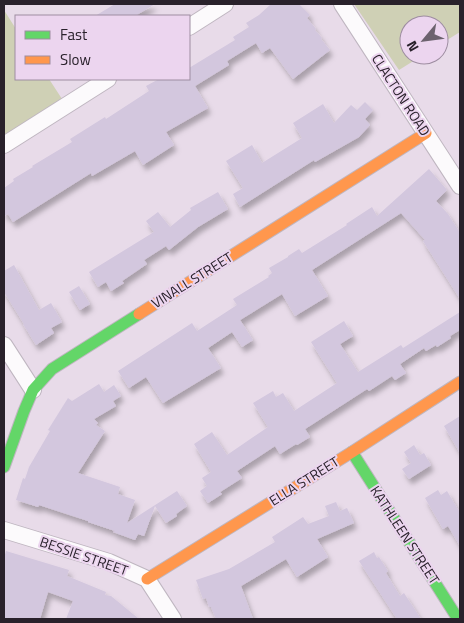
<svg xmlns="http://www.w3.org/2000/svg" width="464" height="623" font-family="'Titillium Web',sans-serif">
  <defs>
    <filter id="shadow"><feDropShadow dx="3" dy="5.5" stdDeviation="2.5" flood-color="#0004"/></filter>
  </defs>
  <rect width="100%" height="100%" fill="#e8dbe9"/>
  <!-- green -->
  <path fill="#cfd0b5" d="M354 4H460V32L439 45V25H409V55H423L399 70Z
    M4 10 16 29V79H49L64 102 4 140Z"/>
  <!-- building -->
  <path fill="#d3c7de" filter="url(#shadow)" d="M115 4H155L135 16H95Z
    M271 4H299L310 15 307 18 316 29 315 30 322 38 321 39 330 50 293 79 270 48 262 53 256 43 227 61 229 65 195 86 208 108 166 132 174 145 143 165 135 151 92 176 91 173 13 222 8 214 4 216V188L14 181 13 179 33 167 32 166 72 142 70 139 105 117 106 119 149 91 146 86 159 79H189V68L235 40 233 37 249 27 246 23 259 15Z
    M365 102 373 110 365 119 370 125 359 137 315 162 314 160 240 207 233 194 243 188 226 161 252 145 262 163 302 138 293 123 323 104 334 123 351 105 357 110Z
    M429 169 447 190 436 201 448 214 460 233V299L423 241 425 240 401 213 312 270 328 296 295 316 282 294 240 320 253 340 242 347 232 332 208 348 221 368 163 403 146 377 129 388 118 371 192 323 197 331 237 305 233 299 269 277 268 276 272 273 269 268 288 257V256L299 249 302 253 347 225 346 224 372 207 377 216Z
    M218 192 228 209 198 227 169 250 166 246 144 260 147 264 122 281 124 283 111 291 106 282 98 287 89 272 154 232 146 221 158 212 170 227 191 210 190 208Z
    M14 265 39 310 51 303 62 322 51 328 54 333 36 345 23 324H24L4 292V271Z
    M79 286 90 304 80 310 69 292Z
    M460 312V330L450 336 451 338 437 347 436 345 426 351 424 348 400 364 406 373 395 380 392 376 369 391 367 389 305 429 310 437 297 445 296 444 280 454 275 446 237 471 242 478 220 492 222 494 208 503 200 491 207 486 202 478 211 472 194 444 212 432 227 455 268 427 253 403 273 391 276 397 283 393 294 411 337 383 311 342 344 321 353 336 340 344 358 372 401 345 403 348Z
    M99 384 104 392 114 385 121 396 113 401 116 406 94 419 98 423 96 425 105 431 78 473 120 487 118 494 135 500 127 523 177 491 187 506 176 514 177 516 166 523 155 506 144 536 138 534 135 540 113 532 115 531 88 522V521L39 505 38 507 16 500 23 478 25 479 29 467 50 431 48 430 68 398 72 401Z
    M460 416V453L444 426Z
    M414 445 420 455 424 453 431 465 409 479 402 469 411 463 404 452Z
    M438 490 441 495 447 491 460 513V546L448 526 443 529 425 498Z
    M336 502 340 511 347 508 354 523 317 539 328 557 297 577 286 559 241 586 253 619H216L211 607H209L206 598 203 599 196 580 229 569 275 542 272 537 303 517 308 524 329 516 325 506Z
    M6 551 69 570 67 576 106 592 105 595 111 596 139 619H66L73 601 48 592 40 619H4V558Z
    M374 552 377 558 379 557 388 571 386 573 400 596 404 593 421 619H397L359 561Z"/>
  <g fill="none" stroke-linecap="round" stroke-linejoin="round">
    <defs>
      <path id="street" d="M342 4 460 186
        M189 27 225 4
        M4 145 108 79
        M4 345 33 390
        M4 530 109 562 147 579 173 619"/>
      <path id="fast" d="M352 452 458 619
        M4 467 24 411 33 390 52 369 139 314"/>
      <path id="slow" d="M139 314 426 133
        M147 579 352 452 460 382"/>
    </defs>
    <!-- street casing -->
    <use href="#street" stroke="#bfb6c0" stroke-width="18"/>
    <!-- fast casing -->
    <use href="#fast" stroke="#bfb6c0" stroke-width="13"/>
    <!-- slow casing -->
    <use href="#slow" stroke="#bfb6c0" stroke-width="13"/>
    <!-- street -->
    <use href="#street" stroke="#fcfafc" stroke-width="16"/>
    <!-- fast -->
    <use href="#fast" stroke="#63d668" stroke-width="11"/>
    <!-- slow -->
    <use href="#slow" stroke="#ff974d" stroke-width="11"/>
  </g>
  <g text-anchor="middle" stroke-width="4" stroke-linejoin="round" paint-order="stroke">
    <!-- street labels -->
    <g font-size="14" fill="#29212b" stroke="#ecd5ef">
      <text transform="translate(401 95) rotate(57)" y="5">CLACTON ROAD</text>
      <text transform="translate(192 280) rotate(-32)" y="5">VINALL STREET</text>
      <text transform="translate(304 481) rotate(-32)" y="5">ELLA STREET</text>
      <text transform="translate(405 535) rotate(57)" y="5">KATHLEEN STREET</text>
      <text transform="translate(84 556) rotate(19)" y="5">BESSIE STREET</text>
    </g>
  </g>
  <!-- border -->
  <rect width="464" height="623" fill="none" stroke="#29212b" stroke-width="10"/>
  <!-- legend -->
  <rect x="15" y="15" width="175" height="65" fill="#ecd5ef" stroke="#9e8da1"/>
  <rect x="25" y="31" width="25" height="8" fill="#63d668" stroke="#9e8da1"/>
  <text x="60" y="40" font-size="15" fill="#29212b">Fast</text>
  <rect x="25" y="56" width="25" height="8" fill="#ff974d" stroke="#9e8da1"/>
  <text x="60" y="65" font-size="15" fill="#29212b">Slow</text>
  <!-- north arrow -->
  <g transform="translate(424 40) rotate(241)"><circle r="24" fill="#ecd5ef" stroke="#9e8da1"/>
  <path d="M0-4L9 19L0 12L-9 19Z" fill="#6c626e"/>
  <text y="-8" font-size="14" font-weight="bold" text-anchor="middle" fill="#29212b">N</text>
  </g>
</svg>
